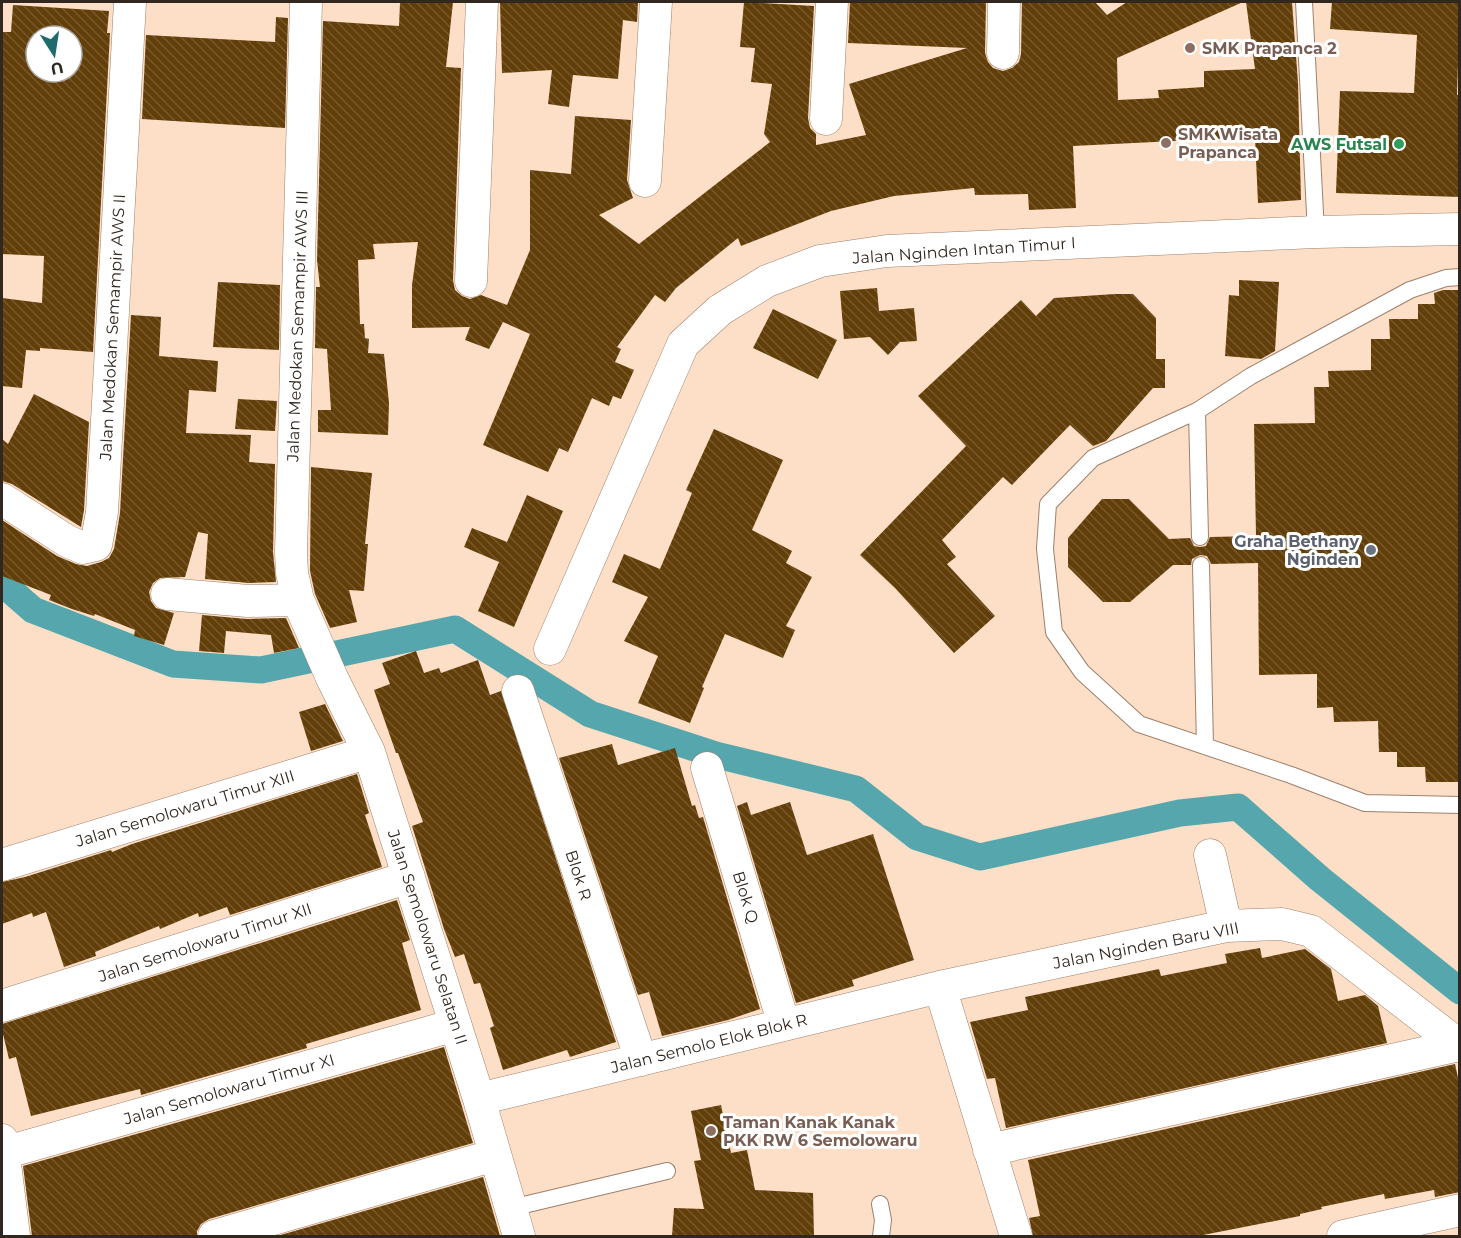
<svg xmlns="http://www.w3.org/2000/svg" width="1461" height="1238" font-family="Montserrat,sans-serif">
  <defs>
    <pattern id="building-back-hatch" width="6" height="6" patternUnits="userSpaceOnUse" patternTransform="scale(1.5)"><rect width="6" height="6" fill="#623f09"/><path d="M-1 5l2 2M0 0l6 6M5-1l2 2" fill="none" stroke="#75582d"/></pattern>
  </defs>
  <rect width="100%" height="100%" fill="#fddec6"/>
  <g fill="none" stroke-linecap="round" stroke-linejoin="round">
    <!-- canal -->
    <path stroke="#55a7ad" stroke-width="27" d="M2 583 33 610 173 664 261 670 455 629 590 714 716 755 856 789 917 837 980 857 1180 813 1238 807 1320 879 1460 991"/>
  </g>
  <!-- building -->
  <path fill="url(#building-back-hatch)" fill-rule="evenodd" d="M416 2H453L446 67 461 68 453 280 455 290 462 296 470 299 481 295 507 305 530 250V170L571 174 575 116 631 120 627 180 633 198 599 215 639 244 770 142 764 134 772 84 751 82 755 48 740 47 744 2 814 6 808 118 810 128 816 134V145L866 135 849 84 967 48 848 43 850 2H986L985 53 988 62 993 68 1003 71 1012 68 1019 62 1021 54 1022 2H1095L1107 15 1127 2H1243L1117 58 1118 100 1159 98 1158 90 1204 87V71L1255 69 1246 2H1292L1298 83 1301 200 1258 203 1255 137 1073 146 1076 208 1029 210 1028 194 975 195 974 188 894 196 831 211 741 246 738 238 676 288 665 302 655 295 617 347 621 349 615 362 634 370 621 399 613 396 609 406 592 398 568 452 559 448 548 472 483 445 530 334 503 322 489 349 465 340 470 327 412 328V285L418 242 373 244 375 259 358 260 360 324H364L365 338 369 339 368 353 384 354 389 403 388 435 318 432V410H331L327 349 315 348 316 287H320L317 260 323 21 399 26 400 3H416Z
    M500 2H638L637 22 623 20 618 79 573 75 569 107 548 104 552 70 502 73Z
    M1332 2H1460L1457 95H1460V197L1336 193 1340 91 1414 93 1417 35 1330 29Z
    M13 5 109 11 107 33H110L93 352 40 348V351L26 350 22 388 2 386V298L42 303 44 256 2 254V32H11ZM36 36H72V72H36Z
    M276 17 288 18 285 128 142 119 146 35 275 42Z
    M1239 280 1279 282 1275 351 1261 359 1225 356 1229 295 1239 296Z
    M218 282 280 285 279 350 213 347Z
    M877 288 879 311 914 308 917 341 900 342 888 355 870 337 844 339 840 291Z
    M1443 290H1460V782H1426L1425 767H1397V752H1379L1378 721 1334 722 1333 707 1317 708V674L1259 675 1258 563 1211 564 1207 556 1200 555 1192 559 1191 565H1173L1130 602H1103L1068 567V538L1102 499H1129L1169 539 1190 538 1194 546 1200 547 1206 546 1210 537 1256 536 1254 424 1315 423 1314 387H1329L1328 371 1371 370V339H1390L1389 319H1418V304H1435L1434 293Z
    M1115 294H1133L1156 318V359H1165V388H1153L1106 441 1093 446 1070 425 1012 485 1003 477 942 540 956 557 947 564 995 616 954 653 895 588 860 555 966 446 918 396 1021 300 1036 316 1054 298Z
    M773 309 837 340 818 379 753 348Z
    M131 315 161 317 159 356 218 361 216 392 189 390 186 433 251 435 249 462 275 464 273 552 276 582 249 583 205 579 208 534 198 532 185 577 160 578 153 583 149 592 151 601 156 608 174 613 164 645 134 636 135 630 95 614 94 616 72 609 49 600 51 595 2 576V520L57 556 76 564 87 566 101 562 109 558 114 549 120 513Z
    M34 394 89 422 84 510 81 527 12 484 2 481V439L8 444Z
    M238 399 277 401 275 431 235 429Z
    M714 429 783 460 752 530 792 551 786 563 812 577 786 626 795 630 783 658 725 634 702 687 704 688 690 723 638 703 658 656 624 641 648 597 612 582 624 554 660 569 692 493 686 490Z
    M311 467 372 473 365 544H368L364 591 349 590 357 622 330 628 315 594 310 571Z
    M527 495 563 511 514 627 478 611 499 562 464 547 472 528 507 542Z
    M202 615 247 619 286 618 299 648 274 653 271 635 226 631 224 653 199 651Z
    M416 651 424 673 439 668 441 673 478 660 490 695 501 691 616 1042 570 1057 567 1050 503 1070 490 1028 494 1026 480 983 474 984 464 954 455 957 444 929 412 826 423 822 398 753H396L374 690 390 684 382 663Z
    M325 704 343 741 311 751 299 712Z
    M612 744 618 765 675 748 692 806 695 805 699 818 703 817 760 1009 728 1020 662 1036 649 992 638 995 559 758Z
    M357 774 369 813 365 815 382 867 230 915 227 907 199 917 198 913 160 929 159 926 124 940 95 952 96 956 64 967 46 912 33 917 32 913 2 924V882L25 877 111 850 112 852 132 844Z
    M747 802 751 815 790 802 807 855 873 834 914 960 852 980 854 986 796 1003 737 806Z
    M397 900 410 940 402 943 421 1010 306 1044 307 1048 141 1095 140 1089 31 1116 16 1057 9 1059 2 1030V1024Z
    M1260 948 1262 958 1305 949 1331 969 1338 1001 1365 995 1378 1006 1387 1043 1006 1128 995 1078 987 1079 970 1022 1028 1010 1025 997 1159 969 1161 976 1227 963 1225 954Z
    M444 1047 473 1143 209 1219 201 1224 197 1231V1236H32L23 1166Z
    M1455 1064 1460 1087V1192L1435 1197 1434 1190 1385 1199 1384 1194 1321 1207 1322 1209 1300 1214V1216L1198 1236H1033L1029 1218 1040 1216 1028 1160Z
    M721 1105 731 1153 747 1150 755 1190 813 1193 814 1236H672L674 1208 704 1209 694 1161 701 1160 691 1111Z
    M483 1177 500 1236H277Z"/>
  <g fill="none" stroke-linecap="round" stroke-linejoin="round">
    <defs>
      <path id="service" d="M1304 2 1316 232
        M1460 277 1446 278 1410 290 1251 376 1197 411 1093 458 1048 504 1045 549 1054 632 1082 672 1139 724 1291 775 1365 803 1460 805
        M1197 411 1200 537
        M1201 565 1205 746
        M880 1204 883 1220 881 1236
        M511 1208 667 1171"/>
      <path id="minor" d="M306 2 291 552 292 573 298 600 332 678 369 752 479 1099 519 1236
        M1003 53 1004 2
        M826 119 832 2
        M645 181 656 2
        M471 281 482 2
        M2 499 67 541 83 548 96 545 102 512 130 2
        M167 594 248 601 298 600
        M550 649 683 344 720 310 767 281 820 261 887 251 1316 232 1460 229
        M518 691 641 1060
        M707 768 784 1025
        M1210 855 1226 926
        M2 865 369 752
        M940 987 1016 1236
        M2 1006 409 877
        M479 1099 940 987 1226 926 1282 924 1311 931 1460 1046
        M2 1140 14 1236
        M989 1150 1459 1045
        M3 1153 455 1025
        M214 1236 495 1155
        M1343 1236 1460 1210"/>
    </defs>
    <!-- service casing -->
    <use href="#service" stroke="#9e816c" stroke-width="18"/>
    <!-- minor casing -->
    <use href="#minor" stroke="#9e816c" stroke-width="33"/>
    <!-- service -->
    <use href="#service" stroke="#fff" stroke-width="16"/>
    <!-- minor -->
    <use href="#minor" stroke="#fff" stroke-width="32"/>
  </g>
  <!-- markers -->
  <g fill="#8d6e63" stroke="#fff" stroke-width="2">
    <circle cx="1190" cy="48" r="6"/>
    <circle cx="1166" cy="143" r="6"/>
    <circle cx="711" cy="1131" r="6"/>
  </g>
  <circle fill="#2e9e5b" stroke="#fff" stroke-width="2" cx="1399" cy="144" r="6"/>
  <circle fill="#6b7280" stroke="#fff" stroke-width="2" cx="1371" cy="550" r="6"/>
  <g text-anchor="middle" stroke-width="6" stroke-linejoin="round" paint-order="stroke">
    <!-- education labels -->
    <g font-size="16" font-weight="bold" fill="#785e54" stroke="#fff" text-anchor="start">
      <text x="1202" y="54">SMK Prapanca 2</text>
      <text x="1178" y="140">SMK Wisata<tspan x="1178" dy="18">Prapanca</tspan></text>
      <text x="723" y="1128">Taman Kanak Kanak<tspan x="723" dy="18">PKK RW 6 Semolowaru</tspan></text>
    </g>
    <!-- leisure labels -->
    <g font-size="16" font-weight="bold" fill="#27864d" stroke="#fff" text-anchor="end">
      <text x="1387" y="150">AWS Futsal</text>
    </g>
    <!-- street labels -->
    <g font-size="16" fill="#32271e" stroke="#fff">
      <text transform="translate(964 250) rotate(-4)" y="6">Jalan Nginden Intan Timur I</text>
      <text transform="translate(297 326) rotate(-88)" y="6">Jalan Medokan Semampir AWS III</text>
      <text transform="translate(112 327) rotate(-87)" y="6">Jalan Medokan Semampir AWS II</text>
      <text transform="translate(185 808) rotate(-17)" y="6">Jalan Semolowaru Timur XIII</text>
      <text transform="translate(579 875) rotate(72)" y="6">Blok R</text>
      <text transform="translate(746 897) rotate(73)" y="6">Blok Q</text>
      <text transform="translate(428 937) rotate(72)" y="6">Jalan Semolowaru Selatan II</text>
      <text transform="translate(205 942) rotate(-18)" y="6">Jalan Semolowaru Timur XII</text>
      <text transform="translate(1146 945) rotate(-11)" y="6">Jalan Nginden Baru VIII</text>
      <text transform="translate(709 1043) rotate(-14)" y="6">Jalan Semolo Elok Blok R</text>
      <text transform="translate(229 1089) rotate(-16)" y="6">Jalan Semolowaru Timur XI</text>
    </g>
    <!-- worship labels -->
    <g font-size="16" font-weight="bold" fill="#5b616d" stroke="#fff" text-anchor="end">
      <text x="1359" y="547">Graha Bethany<tspan x="1359" dy="18">Nginden</tspan></text>
    </g>
  </g>
  <!-- border -->
  <rect width="1461" height="1238" fill="none" stroke="#32271e" stroke-width="6"/>
  <!-- north arrow -->
  <g transform="translate(54 54) rotate(168)"><circle r="28" fill="#ffffff" stroke="#ada9a5" stroke-width="1.5"/>
  <path d="M0-4.5L10 22L0 15L-10 22Z" fill="#1e6b6d"/>
  <text y="-9" font-size="16" font-weight="bold" text-anchor="middle" fill="#32271e">U</text>
  </g>
</svg>
